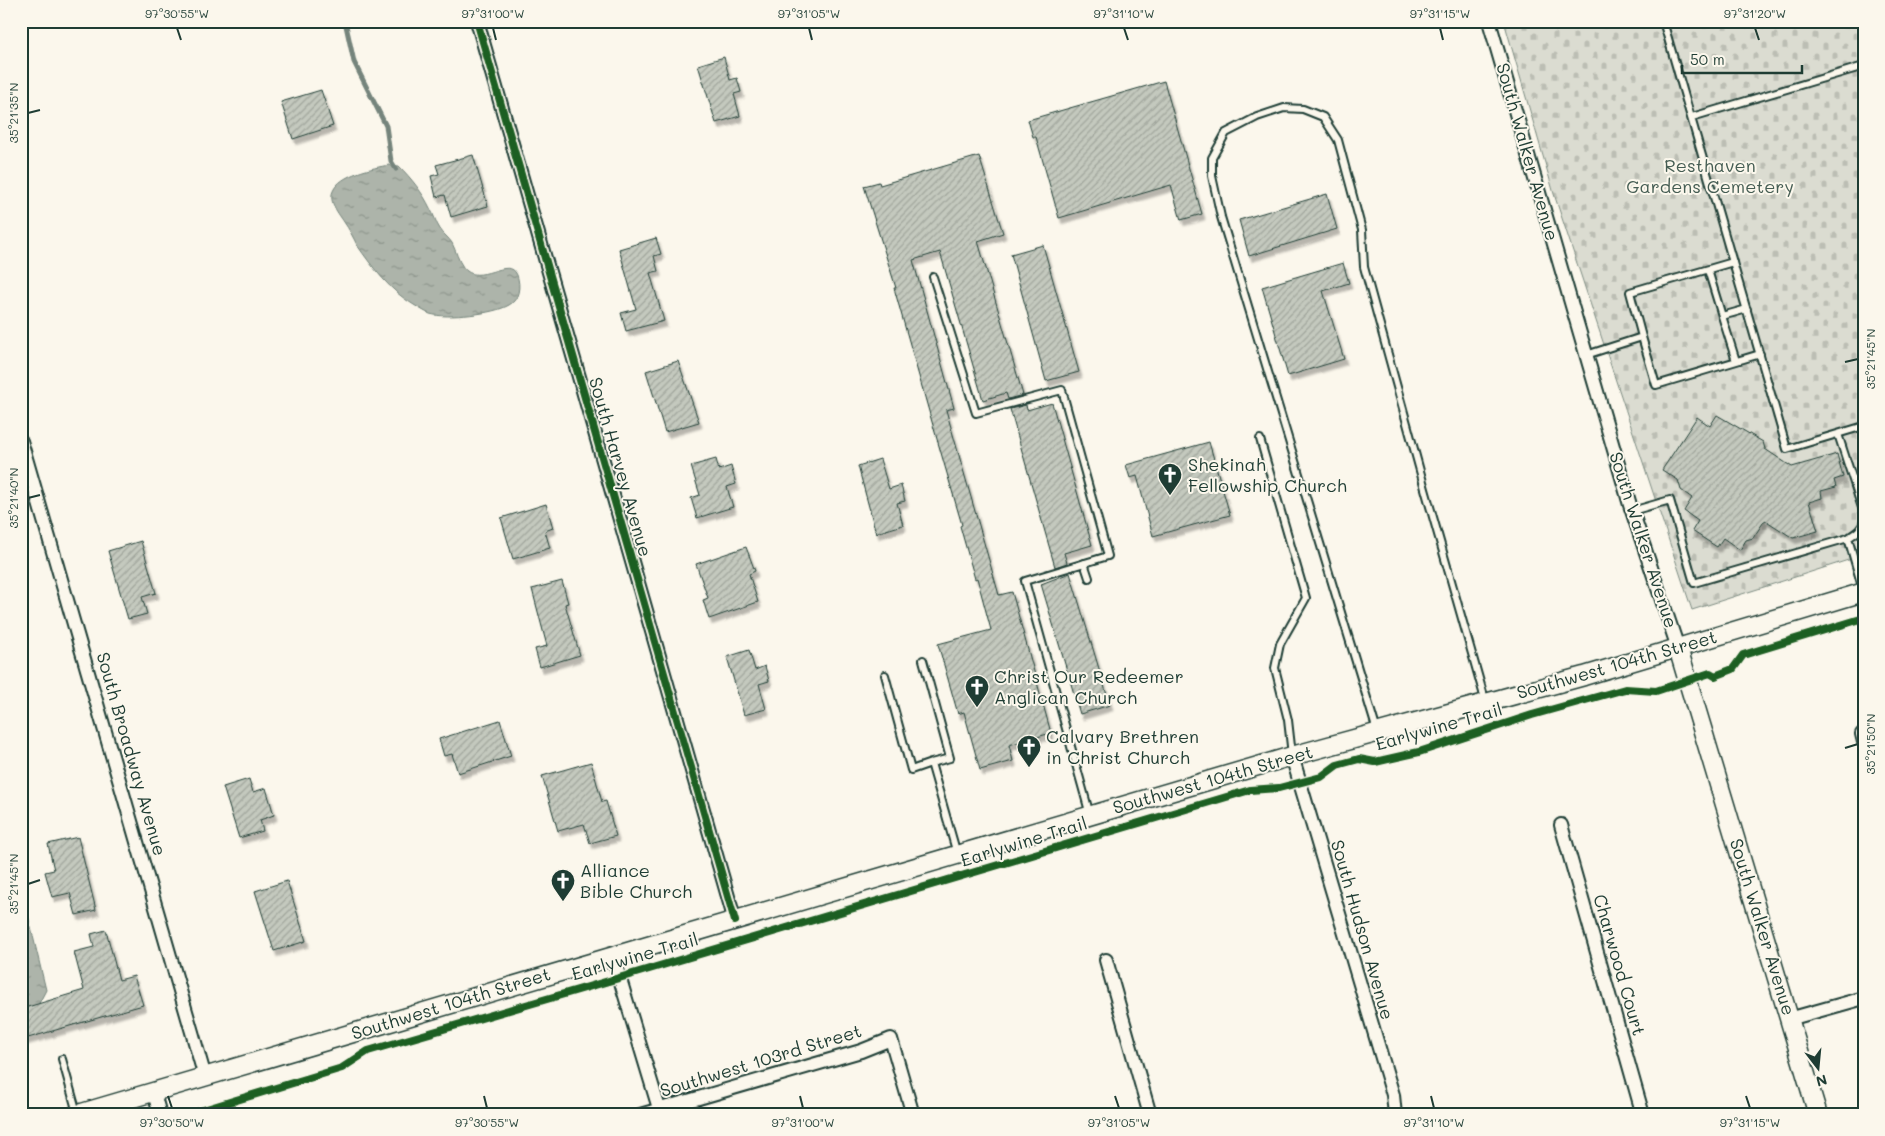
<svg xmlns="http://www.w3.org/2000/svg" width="1885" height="1136" font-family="Mali,sans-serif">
  <defs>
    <pattern id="cemetery-stones" width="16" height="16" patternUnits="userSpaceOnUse" patternTransform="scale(1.25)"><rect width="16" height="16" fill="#dbdcd1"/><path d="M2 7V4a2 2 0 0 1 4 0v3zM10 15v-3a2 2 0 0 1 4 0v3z" fill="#bcbeb4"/></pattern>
    <pattern id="water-ripples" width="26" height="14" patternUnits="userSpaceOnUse" patternTransform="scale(1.25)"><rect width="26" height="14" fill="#adb4aa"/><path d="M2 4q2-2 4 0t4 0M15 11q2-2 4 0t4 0" fill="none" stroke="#8c948b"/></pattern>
    <pattern id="building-hatch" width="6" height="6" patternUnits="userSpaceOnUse" patternTransform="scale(1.25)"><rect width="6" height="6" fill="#c4c9be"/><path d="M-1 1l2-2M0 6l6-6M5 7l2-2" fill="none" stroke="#9fa49b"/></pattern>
    <filter id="shadow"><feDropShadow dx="3" dy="5.5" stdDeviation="1" flood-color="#0004"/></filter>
  </defs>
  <rect width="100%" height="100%" fill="#fbf7ec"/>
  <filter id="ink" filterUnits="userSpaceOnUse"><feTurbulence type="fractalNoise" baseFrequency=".02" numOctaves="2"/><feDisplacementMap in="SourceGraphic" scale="10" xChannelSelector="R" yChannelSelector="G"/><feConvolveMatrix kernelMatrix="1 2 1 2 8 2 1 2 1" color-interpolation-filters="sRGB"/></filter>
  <g filter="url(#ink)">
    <!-- cemetery -->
    <path fill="url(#cemetery-stones)" stroke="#7d8c82" d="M1504 21H1864V555L1692 610 1554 194Z"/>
    <!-- water -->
    <path fill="url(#water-ripples)" stroke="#74847b" d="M389 165 399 166C411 178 423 193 430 208 434 215 436 223 440 229 443 234 449 238 452 243 456 251 458 260 463 267 478 288 509 255 517 275 521 286 519 300 509 305 494 314 447 319 430 314 425 312 419 308 414 305 390 291 373 268 357 245 353 237 349 229 344 222 339 214 328 202 333 191 340 174 373 168 389 165Z
      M21 886 46 990 33 1015 21 1016Z"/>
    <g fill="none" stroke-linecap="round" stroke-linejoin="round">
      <!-- stream -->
      <path stroke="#74847b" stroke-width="5" d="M345 21 354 62 386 126 391 161 396 169"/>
    </g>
    <!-- building -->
    <path fill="url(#building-hatch)" stroke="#1f3d34" filter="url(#shadow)" d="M724 57 730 80 737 78 741 92 734 94 740 116 716 123 698 65Z
      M1164 81 1202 214 1181 220 1171 185 1059 218 1036 137H1033L1028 120Z
      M321 90 333 126 293 139 281 102Z
      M473 155 488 206 451 217 445 195 436 197 431 176 439 174 436 165Z
      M979 156 1003 233 978 241 1023 395 1008 399 1006 393 983 400 940 252 913 260 954 408 946 410 999 595 1012 592 1051 733 1009 745 1013 761 980 770 964 712 958 714 938 644 991 630 977 578 975 579 960 526 962 525 930 415 894 288H896L864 186 879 182 880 185Z
      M1327 194 1337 229 1249 256 1239 220Z
      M656 238 661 254 654 256 658 271 650 273 664 321 626 331 621 313 636 309 619 249Z
      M1043 245 1079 372 1046 381 1011 254Z
      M1343 263 1349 283 1323 291 1344 359 1288 376 1262 287Z
      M678 361 699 422 665 432 646 371Z
      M1052 403 1092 545 1064 553 1067 563 1055 567 1010 409 1026 405 1027 410Z
      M1717 415 1763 442 1765 449 1792 467 1837 454 1843 477 1834 480 1836 487 1821 491 1822 498 1809 502 1818 531 1793 538 1765 520 1753 538 1746 540 1740 550 1723 538 1717 547 1692 531 1698 521 1684 511 1692 498 1681 490 1678 480 1662 470 1697 417 1710 426Z
      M1209 442 1230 515 1153 536 1137 476 1130 478 1126 465Z
      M716 459 719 470 731 466 736 484 727 487 733 507 697 518 691 498 700 495 691 466Z
      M880 459 889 489 901 485 905 501 897 503 903 525 876 533 858 466Z
      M546 504 553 528 545 531 550 548 513 559 501 518Z
      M141 541 156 593 142 597 147 614 128 619 108 551Z
      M746 547 755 571 749 574 758 602 709 619 703 600 708 598 696 564Z
      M1070 573 1110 705 1080 714 1041 584Z
      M562 581 568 603 565 604 580 655 540 667 535 649 547 646 532 589Z
      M749 650 755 670 765 666 769 681 759 684 766 709 744 715 727 657Z
      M500 720 511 756 458 773 452 754 444 756 439 739Z
      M591 762 602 802 606 801 616 836 590 843 584 824 558 831 542 776Z
      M249 779 253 792 266 788 274 815 260 820 263 831 239 838 223 787Z
      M78 837 96 910 76 915 70 893 52 897 45 872 54 870 48 844Z
      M287 881 306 941 274 951 255 891Z
      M106 930 119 980 134 976 143 1005 21 1040V1009L84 990 74 952 94 947 91 934Z"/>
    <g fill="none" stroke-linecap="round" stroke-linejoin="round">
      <defs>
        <path id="service" d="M1663 21 1787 449 1864 426
          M1692 117 1864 66
          M1708 270 1722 316
          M933 277 976 413 1062 390 1108 556 1025 581 1090 815
          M1642 337 1656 385 1760 354
          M1586 355 1642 337 1630 292 1733 262
          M1736 361 1722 316 1747 309
          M1838 434 1864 514
          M1260 439 1306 598 1280 644 1275 668 1288 720 1292 755
          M1632 511 1670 500 1694 583 1848 538C1856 533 1863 529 1864 519
          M1848 538 1863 590
          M1084 563 1089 578
          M923 660 950 758 931 763
          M885 675 911 770 931 763 957 854
          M1377 731 1221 217 1212 176V158L1226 133 1257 117 1284 108 1303 109 1323 117 1338 140 1362 230 1364 267 1425 489 1486 703
          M62 1059 77 1113"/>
        <path id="minor" d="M477 21 735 921
          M1489 21 1630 505 1678 648
          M21 441 205 1077
          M1862 734 1864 742
          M1292 756 1393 1095 1395 1115
          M1561 825 1643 1115
          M613 956 661 1115
          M1106 960 1150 1115
          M1789 1019 1864 998
          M154 1093 160 1115
          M640 1115 861 1051 891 1039 913 1115"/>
        <path id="secondary" d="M1678 648 1818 1115
          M75 1115 1292 756 1584 676 1864 592"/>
      </defs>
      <!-- service casing -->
      <use href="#service" stroke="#1f3d34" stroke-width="10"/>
      <!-- minor casing -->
      <use href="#minor" stroke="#1f3d34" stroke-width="16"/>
      <!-- secondary casing -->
      <use href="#secondary" stroke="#1f3d34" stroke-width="21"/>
      <!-- service -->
      <use href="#service" stroke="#fbf7ec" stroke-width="6"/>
      <!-- minor -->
      <use href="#minor" stroke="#fbf7ec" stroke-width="12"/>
      <!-- secondary -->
      <use href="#secondary" stroke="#fbf7ec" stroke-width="18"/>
      <defs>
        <path id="cycleway" d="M477 21 735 921
          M187 1115 342 1068 368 1051 619 978 1250 790 1279 788 1321 777 1337 765 1359 759 1375 762 1419 752 1532 715 1625 689 1656 691 1710 673 1715 676 1733 669 1743 655 1864 618"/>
      </defs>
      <!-- cycleway casing -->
      <use href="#cycleway" stroke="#fbf7ec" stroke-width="11"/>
      <!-- cycleway -->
      <use href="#cycleway" stroke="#1b5e20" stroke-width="8"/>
    </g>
  </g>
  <!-- ticks -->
  <path fill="none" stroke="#1f3d34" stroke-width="2" d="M177 28 181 40M493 28 496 40M809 28 812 40M1124 28 1128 40M1440 28 1443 40M1755 28 1759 40M28 113 40 110M1845 362 1858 359M28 498 40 495M1845 748 1858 744M28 884 40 880M168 1096 172 1108M484 1096 487 1108M800 1096 803 1108M1115 1096 1119 1108M1431 1096 1434 1108M1746 1096 1750 1108"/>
  <!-- icons -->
  <defs>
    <symbol id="church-pin" viewBox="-11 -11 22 30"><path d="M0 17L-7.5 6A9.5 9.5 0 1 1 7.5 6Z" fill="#1f3d34" stroke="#fbf7ec"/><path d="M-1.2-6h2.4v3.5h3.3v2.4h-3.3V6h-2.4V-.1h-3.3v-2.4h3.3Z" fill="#fff"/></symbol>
  </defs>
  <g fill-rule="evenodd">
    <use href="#church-pin" x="1156" y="461" width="28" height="38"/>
    <use href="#church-pin" x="963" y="673" width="28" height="38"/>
    <use href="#church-pin" x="1015" y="733" width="28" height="38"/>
    <use href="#church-pin" x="549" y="867" width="28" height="38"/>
  </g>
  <g text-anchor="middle" stroke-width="4" stroke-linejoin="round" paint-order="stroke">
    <!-- street labels -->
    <g font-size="18" fill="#1f3d34" stroke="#fbf7ec">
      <text transform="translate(1527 152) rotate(74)" y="6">South Walker Avenue</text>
      <text transform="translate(620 467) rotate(74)" y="6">South Harvey Avenue</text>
      <text transform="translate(1643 540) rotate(72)" y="6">South Walker Avenue</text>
      <text transform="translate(1617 665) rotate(-16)" y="6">Southwest 104th Street</text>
      <text transform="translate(1439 727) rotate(-16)" y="6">Earlywine Trail</text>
      <text transform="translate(131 754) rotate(74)" y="6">South Broadway Avenue</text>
      <text transform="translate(1213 780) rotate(-16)" y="6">Southwest 104th Street</text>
      <text transform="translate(1024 842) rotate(-17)" y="6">Earlywine Trail</text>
      <text transform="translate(1762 927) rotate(73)" y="6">South Walker Avenue</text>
      <text transform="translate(1362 930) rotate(74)" y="6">South Hudson Avenue</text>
      <text transform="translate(635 957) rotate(-16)" y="6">Earlywine Trail</text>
      <text transform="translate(1619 965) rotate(74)" y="6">Charwood Court</text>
      <text transform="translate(451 1004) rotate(-17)" y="6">Southwest 104th Street</text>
      <text transform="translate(761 1061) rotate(-17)" y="6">Southwest 103rd Street</text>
    </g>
    <!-- park labels -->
    <g font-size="18" fill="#455d53" stroke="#fbf7ec">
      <text x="1710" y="172">Resthaven<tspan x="1710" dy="21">Gardens Cemetery</tspan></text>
    </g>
    <!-- poi labels -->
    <g font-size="18" fill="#1f3d34" stroke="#fbf7ec" text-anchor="start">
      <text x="1188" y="471">Shekinah<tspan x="1188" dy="21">Fellowship Church</tspan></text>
      <text x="994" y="683">Christ Our Redeemer<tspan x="994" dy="21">Anglican Church</tspan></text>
      <text x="1046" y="743">Calvary Brethren<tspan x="1046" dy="21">in Christ Church</tspan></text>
      <text x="580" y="877">Alliance<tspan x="580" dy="21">Bible Church</tspan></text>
    </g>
  </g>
  <!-- margin -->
  <rect width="1885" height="1136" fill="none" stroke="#fbf7ec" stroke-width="55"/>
  <!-- north arrow -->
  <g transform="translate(1818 1068) rotate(164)" stroke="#fbf7ec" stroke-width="4" paint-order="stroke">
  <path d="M0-4L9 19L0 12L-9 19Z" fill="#1f3d34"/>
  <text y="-8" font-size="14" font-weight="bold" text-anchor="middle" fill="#1f3d34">N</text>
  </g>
  <!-- scale -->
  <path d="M1682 65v8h120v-8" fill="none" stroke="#1f3d34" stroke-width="2.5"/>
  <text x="1690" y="65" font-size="15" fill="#1f3d34" stroke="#fbf7ec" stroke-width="4" paint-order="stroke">50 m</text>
  <rect x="28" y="28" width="1830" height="1080" fill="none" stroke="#1f3d34" stroke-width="2"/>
  <g font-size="12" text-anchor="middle" fill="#1f3d34">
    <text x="177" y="18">97°30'55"W</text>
    <text x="493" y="18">97°31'00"W</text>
    <text x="809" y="18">97°31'05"W</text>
    <text x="1124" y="18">97°31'10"W</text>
    <text x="1440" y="18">97°31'15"W</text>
    <text x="1755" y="18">97°31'20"W</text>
    <text transform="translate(14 113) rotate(-90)" y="4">35°21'35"N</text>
    <text transform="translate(1871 359) rotate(-90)" y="4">35°21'45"N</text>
    <text transform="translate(14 498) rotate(-90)" y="4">35°21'40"N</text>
    <text transform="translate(1871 744) rotate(-90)" y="4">35°21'50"N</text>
    <text transform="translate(14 884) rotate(-90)" y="4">35°21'45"N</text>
    <text x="172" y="1127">97°30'50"W</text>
    <text x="487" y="1127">97°30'55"W</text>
    <text x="803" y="1127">97°31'00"W</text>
    <text x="1119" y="1127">97°31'05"W</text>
    <text x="1434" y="1127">97°31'10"W</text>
    <text x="1750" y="1127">97°31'15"W</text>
  </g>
</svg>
